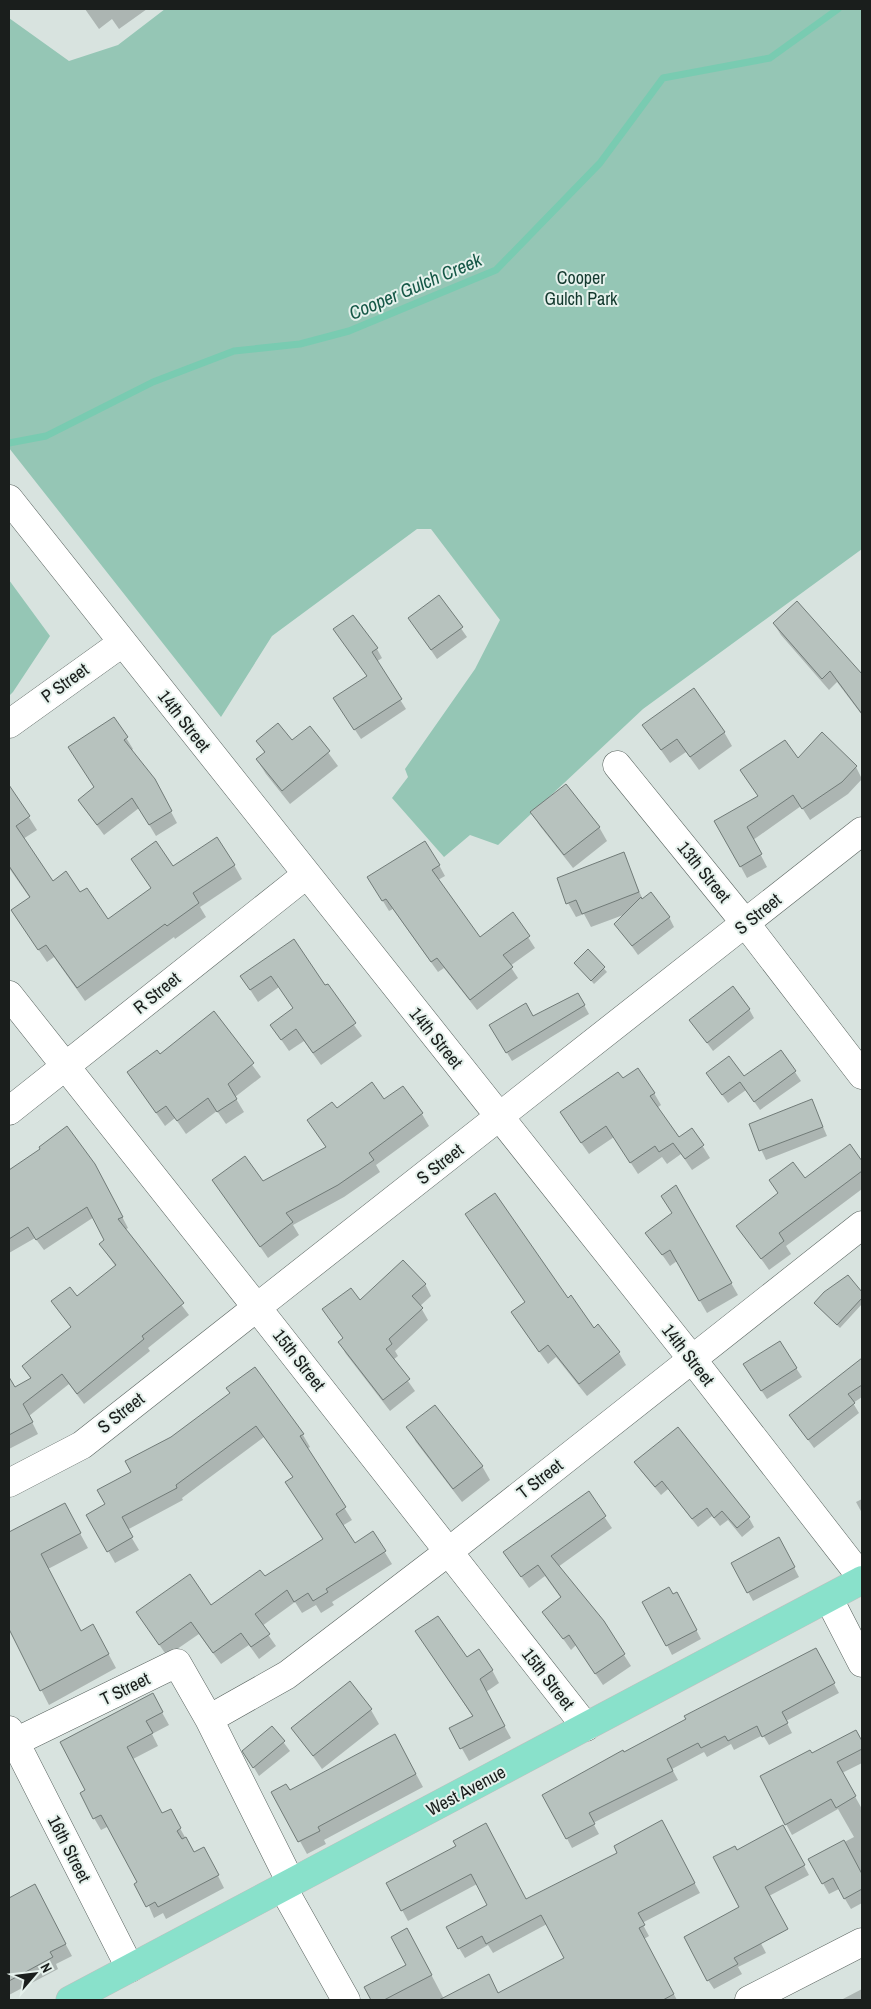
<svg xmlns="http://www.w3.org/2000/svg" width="871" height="2009" font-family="'Archivo Narrow',sans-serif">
  <rect width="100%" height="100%" fill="#d8e3df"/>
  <!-- green -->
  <path fill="#95c6b5" d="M165 9H862V549L643 709 498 845 470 835 444 857 392 798 408 777 405 769 475 669 500 620 431 529H417L272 636 221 717 9 448V18L69 61 118 45Z
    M9 580 50 636 13 692 9 696Z"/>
  <!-- shadow -->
  <path fill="#0003" d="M85 9H147L119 29 112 19 99 29Z
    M439 597 467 637 437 659 410 619Z
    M797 603 862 676V715L837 682 829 690 781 635 774 624Z
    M335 630 377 649 382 658 376 662 406 709 361 739 340 707 368 677Z
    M114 718 133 749 131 751 154 780 177 823 156 836 139 808 104 835 79 801 95 788Z
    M644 726 724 732 732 746 699 770 686 752 670 763Z
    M310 728 338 766 290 804 266 774 257 760 265 754 258 741 292 742Z
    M797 760 856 767 862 779 848 794 810 820 801 806 753 840 767 867 747 878 716 821 759 797Z
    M18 800 37 830 23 839 52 883 80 894 108 920 152 889 133 860 173 868 234 865 242 879 200 907 206 917 175 939 174 937 85 1001 54 957 47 962 20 923 30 898 9 868V807Z
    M532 813 599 827 607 841 573 868 540 826Z
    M623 854 643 900 669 917 674 927 638 955 616 924 626 914 591 927 584 914 576 917 568 903Z
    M439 865 445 876 438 880 479 938 513 914 535 948 510 966 518 978 477 1010 444 968 438 972 393 909 389 911 375 888Z
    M293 941 362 1036 321 1065 304 1041 289 1051 271 1025 294 1009 279 987 258 1002 249 988Z
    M588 951 607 972 594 984 576 964Z
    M578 994 589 1014 512 1061 491 1026 533 1018Z
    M749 1009 754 1018 713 1051 691 1021Z
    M214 1013 261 1077 235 1097 244 1112 226 1124 217 1111 186 1134 175 1118 165 1126 128 1072 160 1056Z
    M781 1051 801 1081 760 1110 746 1090 728 1103 713 1082 743 1078Z
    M654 1093 661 1105 657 1108 679 1138 692 1129 710 1158 692 1170 681 1154 667 1164 662 1157 638 1174 614 1137 589 1154 568 1124Z
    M384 1101 422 1114 429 1126 376 1165 380 1172 344 1197 293 1225 299 1235 268 1258 214 1180 263 1182 327 1148 308 1120 337 1110Z
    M812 1101 827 1136 766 1160 750 1125Z
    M850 1146 862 1163V1189L786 1246 791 1254 769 1270 738 1226 779 1194 771 1181 805 1179Z
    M42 1150 101 1176 128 1228 125 1230 189 1315 148 1348 150 1351 84 1404 69 1384 29 1416 38 1434 9 1449V1392L32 1380 23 1366 72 1329 53 1301 76 1297 116 1267 100 1244 106 1240 94 1217 44 1250 35 1238 9 1253V1171Z
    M676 1187 738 1295 707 1313 677 1261 670 1266 647 1233 673 1214 662 1197Z
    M848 1277 862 1294V1304L840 1328 815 1303Z
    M425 1284 431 1296 420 1306 428 1320 395 1351 398 1356 393 1360 415 1391 390 1411 346 1354 339 1342 344 1339 324 1310Z
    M567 1300 593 1329 619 1353 626 1365 587 1396 556 1357 548 1364 520 1325Z
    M862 1359V1397L853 1403 859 1413 814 1448 790 1415Z
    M796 1368 802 1377 767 1399 750 1373Z
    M254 1369 303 1435 310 1447 307 1449 352 1520 342 1526 354 1545 373 1533 392 1564 332 1602 334 1605 321 1613 316 1605 302 1613 295 1602 262 1626 276 1646 259 1659 249 1645 221 1664 199 1634 167 1656 145 1624 211 1607 264 1578 324 1540 294 1494V1478L264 1437 182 1498 183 1500 127 1530 139 1550 115 1563 88 1515 107 1505 132 1472 171 1438 231 1394Z
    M408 1428 482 1466 490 1480 462 1502 416 1442Z
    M677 1428 749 1518 754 1527 742 1537 728 1520 720 1526 712 1516 698 1527 668 1489 661 1495 641 1471 636 1462Z
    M588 1493 612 1528 558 1567 603 1622 631 1666 603 1685 576 1645 571 1650 544 1612 561 1598 545 1576 529 1588 505 1553Z
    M862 1499V1513L856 1502Z
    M64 1504 88 1548 48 1569 81 1632 101 1640 116 1668 49 1705 9 1627V1534Z
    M784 1548 799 1577 753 1601 748 1592Z
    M673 1595 682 1603 701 1639 672 1655 667 1645Z
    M417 1632 492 1670 499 1683 486 1692 511 1738 469 1761 451 1729 473 1717Z
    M820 1658 839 1693 786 1721 792 1733 769 1745 763 1735 734 1750 731 1744 707 1757 704 1752 672 1769 678 1780 593 1823 599 1834 572 1848 544 1795 624 1754Z
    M159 1707 169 1725 152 1734 158 1746 133 1759 162 1815 177 1823 194 1853 210 1860 224 1888 166 1919 163 1913 154 1918 139 1883 109 1826 101 1830 94 1818 86 1791 61 1743Z
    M371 1710 379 1724 322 1769 293 1728Z
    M272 1727 290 1751 259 1776 244 1751Z
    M856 1731 862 1742V1763L842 1773 862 1809V1903L851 1909 839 1889 829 1894 810 1860 854 1837 838 1809 792 1835 786 1824 812 1754Z
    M402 1748 423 1787 324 1840 326 1844 307 1854 273 1792 290 1791Z
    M667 1832 700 1893 642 1923 649 1936 644 1939 677 2000H373L366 1988 408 1965 413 1940 444 1999 498 1994 566 1959 547 1924 493 1953 488 1945 465 1958 459 1948 489 1906 477 1884 408 1921 388 1884 457 1846 526 1901Z
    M788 1836 809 1875 769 1896 752 1926 766 1953 738 1967 742 1974 714 1989 708 1980 741 1908 737 1851Z
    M34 1886 72 1956 56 1964 58 1969 9 1995V1916L14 1913 9 1900Z
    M862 1989V2000H841Z"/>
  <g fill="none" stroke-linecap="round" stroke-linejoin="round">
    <!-- stream -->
    <path stroke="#79cbb1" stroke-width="7" d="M9 443 46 436 153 382 234 351 300 344 349 331 496 270 600 163 663 78 770 58 838 9"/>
  </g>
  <!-- building -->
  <path fill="#b7c2be" stroke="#717b78" d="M439 595 463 627 431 650 408 618Z
    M797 601 862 674V714L830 671 822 679 773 623Z
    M353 615 378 648 372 652 402 699 354 730 333 698 367 676 333 629Z
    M694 688 725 732 690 757 677 739 661 750 642 725Z
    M114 717 128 737 124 740 155 779 172 811 149 825 132 798 97 825 78 800 94 787 68 747Z
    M278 723 292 740 310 726 330 751 282 791 256 759 265 752 256 741Z
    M822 732 857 766 842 782 802 809 793 795 747 827 762 854 740 867 714 821 758 796 740 770 785 740 798 758Z
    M566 784 600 827 564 855 530 812Z
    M9 785 30 816 16 826 53 881 66 871 80 892 87 888 108 919 151 888 131 859 156 841 173 866 217 837 235 865 193 893 199 903 167 926 165 924 77 988 46 945 38 950 11 910 30 897 9 866Z
    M425 841 440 865 432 870 480 937 513 912 530 936 503 955 513 967 470 1000 437 958 431 962 386 899 382 901 367 877Z
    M624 852 639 892 582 914 576 900 566 904 557 878Z
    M651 892 670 917 632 946 614 924 641 897 642 899Z
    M294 939 325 985 328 984 356 1023 313 1053 296 1029 281 1040 270 1025 293 1008 271 976 250 990 240 976Z
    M588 949 605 967 591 981 574 963Z
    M733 986 750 1009 707 1043 689 1020Z
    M578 993 585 1005 506 1053 489 1025 526 1003 533 1016Z
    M214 1011 254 1063 228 1084 237 1099 217 1112 208 1098 177 1121 166 1106 156 1113 127 1072 157 1050 160 1054Z
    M781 1050 796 1071 754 1102 740 1082 722 1095 706 1073 729 1056 744 1076Z
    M638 1068 655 1093 650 1096 679 1137 692 1128 704 1145 685 1159 673 1143 659 1152 655 1146 630 1163 606 1126 581 1143 560 1112 618 1072 623 1078Z
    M372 1082 384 1099 403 1086 423 1113 369 1153 374 1160 338 1185 286 1213 293 1222 260 1247 212 1180 245 1156 263 1181 326 1147 307 1120 332 1102 337 1108Z
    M812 1099 823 1127 759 1151 749 1124Z
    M67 1126 95 1164 123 1217 118 1219 184 1303 142 1336 144 1339 77 1394 62 1374 23 1404 33 1422 9 1435V1377L15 1387 31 1378 22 1366 71 1327 51 1301 70 1287 77 1296 116 1265 99 1244 104 1240 87 1207 36 1240 28 1227 9 1239V1170L40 1149 39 1147Z
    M850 1144 862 1161V1171L779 1233 784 1241 761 1259 736 1226 778 1193 769 1180 793 1162 805 1178Z
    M676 1185 732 1283 699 1301 670 1250 662 1255 645 1233 672 1213 661 1196Z
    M495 1193 568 1298 571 1295 594 1328 598 1324 620 1352 579 1384 548 1345 539 1352 511 1312 525 1302 465 1214Z
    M403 1260 426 1284 412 1296 423 1308 389 1339 392 1344 386 1349 410 1379 383 1400 338 1342 343 1338 322 1309 351 1288 360 1300Z
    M848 1275 862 1292V1298L837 1325 814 1303 824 1292Z
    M780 1341 797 1368 761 1391 743 1364Z
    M862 1358V1385L848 1394 855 1403 808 1440 789 1415Z
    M255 1367 304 1434 300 1436 346 1507 336 1514 355 1543 373 1531 386 1551 326 1589 328 1592 313 1601 308 1593 294 1602 287 1590 255 1614 270 1634 251 1647 241 1633 213 1653 191 1622 159 1645 136 1612 190 1574 211 1605 260 1570 265 1576 323 1539 285 1482 293 1477 256 1426 176 1485 177 1488 122 1517 133 1537 107 1552 86 1515 105 1504 97 1490 131 1472 125 1461 171 1437 230 1393 226 1388Z
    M435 1405 483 1466 453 1489 406 1427Z
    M678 1427 750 1517 737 1528 722 1511 714 1518 707 1508 692 1519 662 1481 655 1487 634 1462Z
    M589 1491 606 1516 551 1556 604 1621 625 1654 595 1674 569 1635 563 1639 542 1612 561 1597 538 1565 521 1577 503 1552Z
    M65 1503 81 1533 41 1554 81 1631 93 1624 109 1654 40 1691 9 1629V1532Z
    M779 1537 795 1567 747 1593 731 1563Z
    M669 1587 673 1594 677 1592 697 1630 666 1646 642 1602Z
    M438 1616 467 1657 479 1649 493 1670 480 1679 505 1726 460 1749 449 1728 473 1716 415 1631Z
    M816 1648 835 1683 782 1712 788 1723 762 1737 757 1726 728 1741 725 1736 701 1748 698 1743 667 1759 673 1771 589 1813 595 1824 566 1839 542 1795 623 1750 624 1752 686 1719 684 1716Z
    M350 1681 372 1709 313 1756 291 1728Z
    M153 1693 163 1712 146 1721 153 1733 127 1747 162 1813 171 1809 181 1828 177 1831 182 1839 186 1837 194 1852 204 1847 219 1875 158 1907 155 1902 146 1907 134 1884 137 1882 101 1815 93 1819 80 1793 85 1790 60 1742Z
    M272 1726 285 1741 253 1768 242 1751Z
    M856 1730 862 1741V1749L837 1762 856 1796 836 1808 831 1799 785 1825 760 1776 810 1750 812 1753Z
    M395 1734 416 1774 318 1827 320 1831 298 1842 271 1792 286 1784 290 1790Z
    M662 1820 695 1883 638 1913 645 1925 639 1928 674 1994 663 2000H439L489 1974 498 1993 564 1958 541 1915 486 1944 482 1936 458 1949 446 1927 487 1905 471 1874 401 1911 386 1883 456 1846 453 1841 486 1823 526 1899 617 1853 614 1846Z
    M783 1825 805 1865 765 1887 788 1929 734 1958 738 1964 707 1981 684 1937 739 1907 713 1857 735 1846 737 1850Z
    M844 1840 862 1874V1889L844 1899 833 1878 822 1884 808 1859Z
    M35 1884 66 1944 50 1952 53 1957 9 1981V1898Z
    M407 1928 432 1975 384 2000H371L364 1987 406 1965 391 1937Z"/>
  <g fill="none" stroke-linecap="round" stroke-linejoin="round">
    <defs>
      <path id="minor" d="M9 499 692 1359 862 1578
        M9 724 122 643
        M617 765 746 924 862 1075
        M9 995 273 1328 586 1727
        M9 1111 306 875
        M9 1483 82 1445 862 831
        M829 1599 862 1663
        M209 1719 291 1883
        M9 1730 130 1968
        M9 1745 177 1663 209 1719 287 1675 448 1552 862 1225
        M283 1888 346 2000
        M749 2000 862 1942"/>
      <path id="major" d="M70 2000 862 1580"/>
    </defs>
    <!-- minor casing -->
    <use href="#minor" stroke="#59635f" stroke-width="29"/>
    <!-- major casing -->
    <use href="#major" stroke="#bfc0bf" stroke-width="29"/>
    <!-- minor -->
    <use href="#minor" stroke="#fff" stroke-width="28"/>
    <!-- major -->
    <use href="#major" stroke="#89e1cb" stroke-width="28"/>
  </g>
  <g text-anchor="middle" stroke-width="4" stroke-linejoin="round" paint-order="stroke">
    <!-- park labels -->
    <g font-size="18" fill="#13392e" stroke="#e5f1ec">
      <text x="581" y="284">Cooper<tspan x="581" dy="21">Gulch Park</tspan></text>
    </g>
    <!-- street labels -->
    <g font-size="18" fill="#1a1e1c" stroke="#e5f1ec">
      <text transform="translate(65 683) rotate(-36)" y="6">P Street</text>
      <text transform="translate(184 721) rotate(52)" y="6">14th Street</text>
      <text transform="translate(704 872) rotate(51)" y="6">13th Street</text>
      <text transform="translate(758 914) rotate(-39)" y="6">S Street</text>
      <text transform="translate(157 993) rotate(-39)" y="6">R Street</text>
      <text transform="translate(436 1038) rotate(51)" y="6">14th Street</text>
      <text transform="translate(440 1164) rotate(-38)" y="6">S Street</text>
      <text transform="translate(688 1355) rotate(52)" y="6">14th Street</text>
      <text transform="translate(299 1360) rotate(52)" y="6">15th Street</text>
      <text transform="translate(121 1413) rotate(-38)" y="6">S Street</text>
      <text transform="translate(540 1479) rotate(-38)" y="6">T Street</text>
      <text transform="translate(548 1679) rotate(52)" y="6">15th Street</text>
      <text transform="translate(125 1689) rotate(-26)" y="6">T Street</text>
      <text transform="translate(466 1791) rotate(-28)" y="6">West Avenue</text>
      <text transform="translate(69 1849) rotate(63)" y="6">16th Street</text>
    </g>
    <!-- water labels -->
    <g font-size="19" font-style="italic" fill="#165847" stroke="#e5f1ec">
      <text transform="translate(415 286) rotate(-23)" y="7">Cooper Gulch Creek</text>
    </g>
  </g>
  <!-- border -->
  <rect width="871" height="2009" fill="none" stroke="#1a1e1c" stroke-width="20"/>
  <!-- north arrow -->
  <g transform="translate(35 1974) rotate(62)" stroke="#e5f1ec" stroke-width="4" paint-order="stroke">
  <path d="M0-4L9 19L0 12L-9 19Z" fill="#1a1e1c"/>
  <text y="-8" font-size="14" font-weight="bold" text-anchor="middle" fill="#1a1e1c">N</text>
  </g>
</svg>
